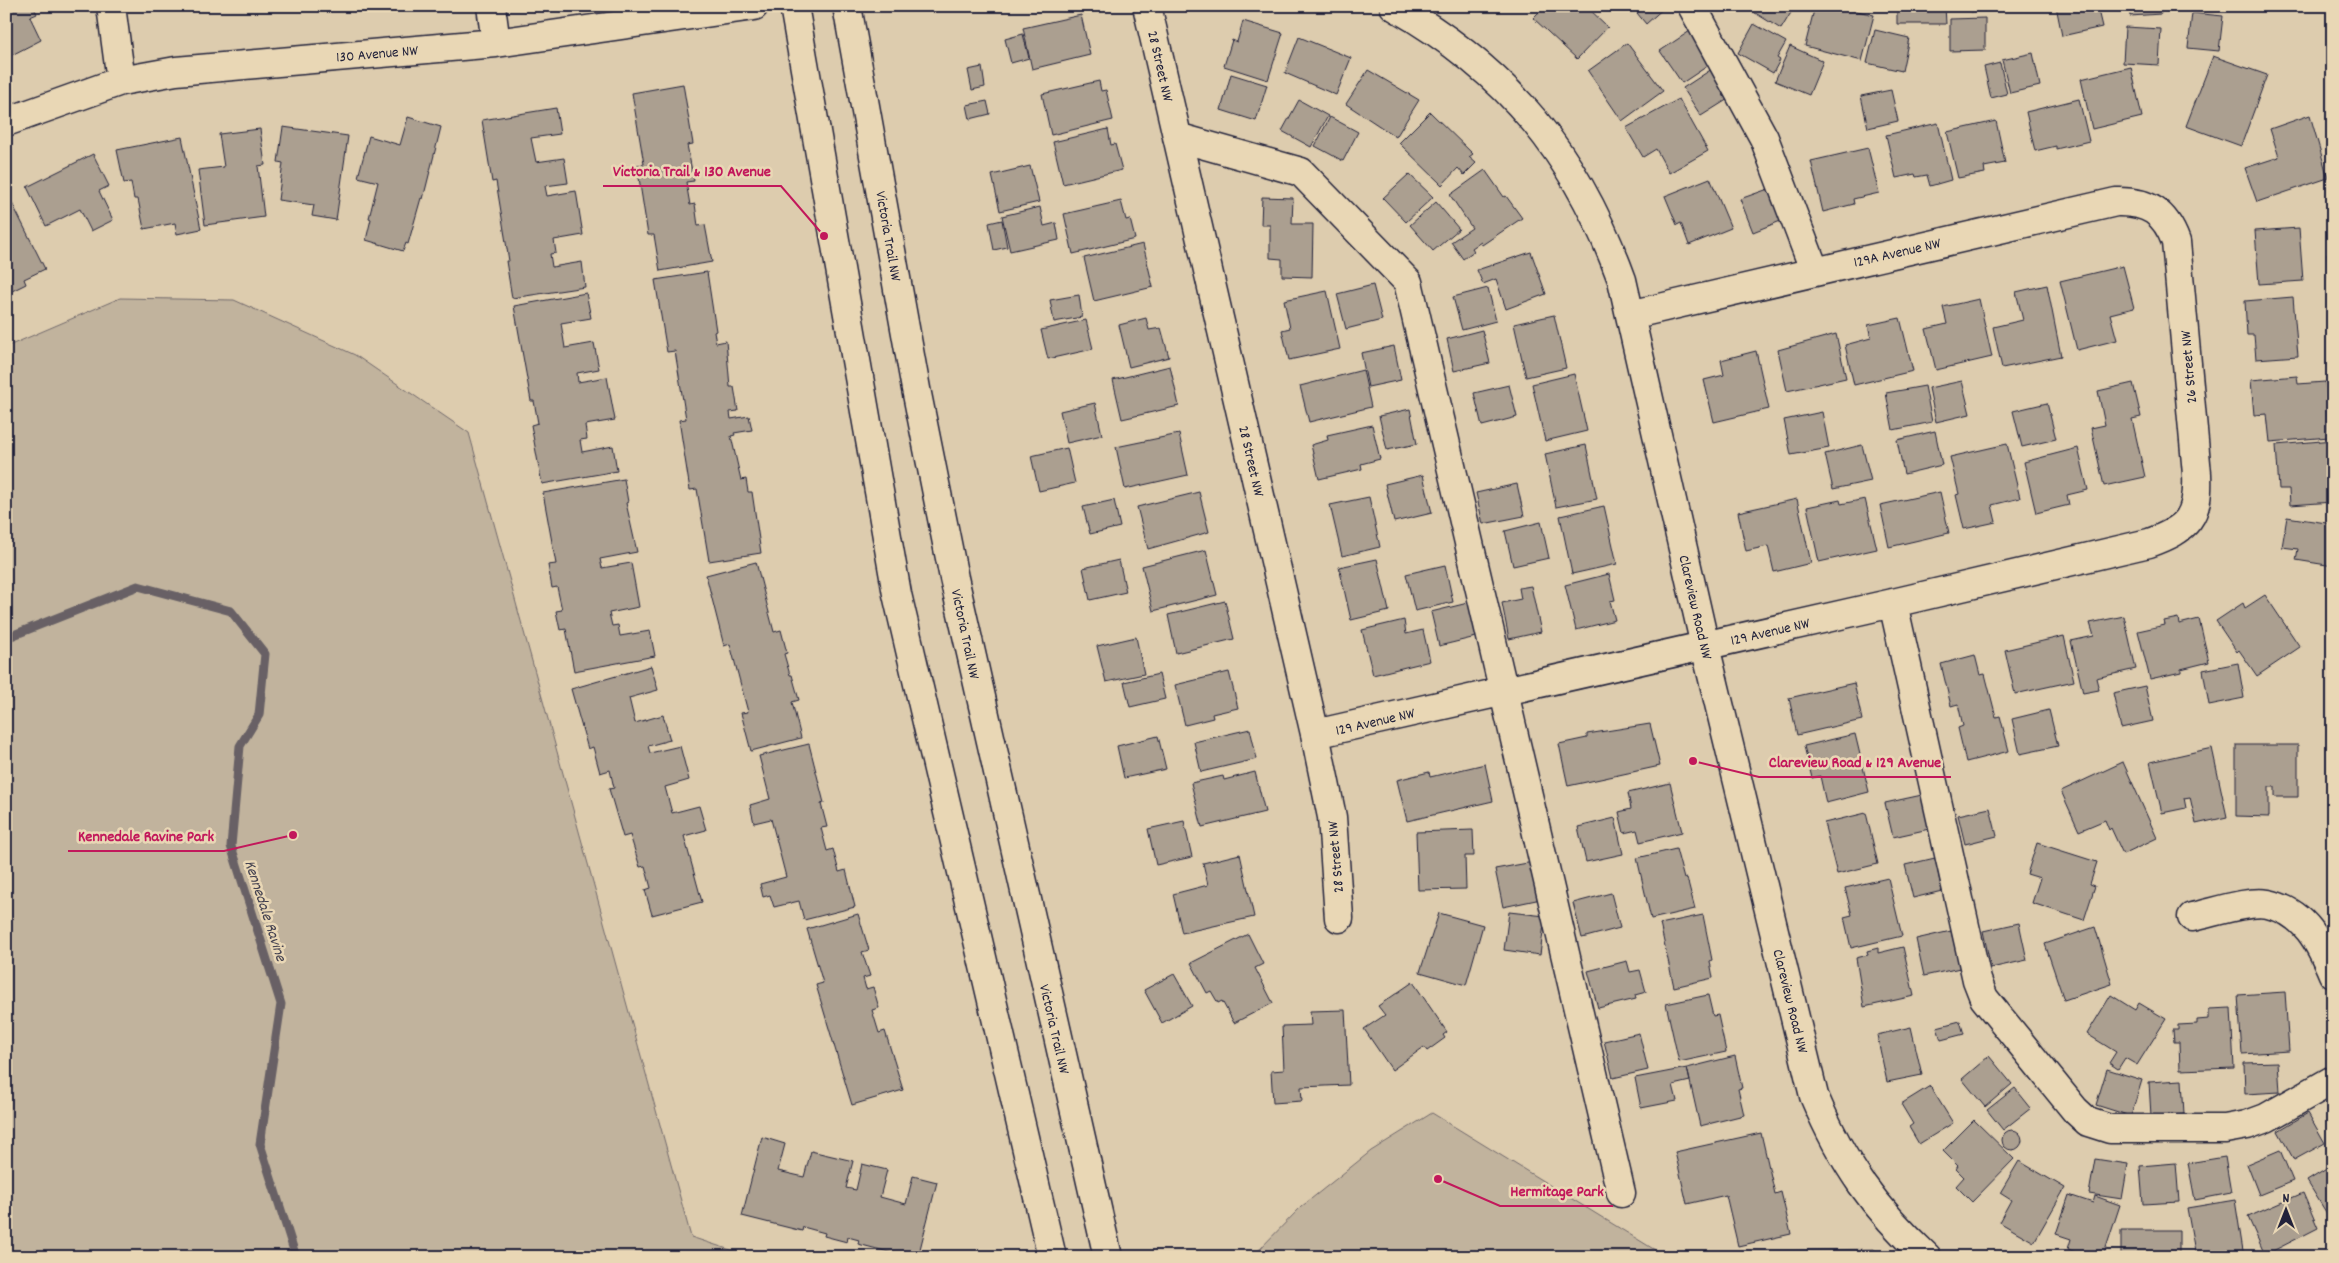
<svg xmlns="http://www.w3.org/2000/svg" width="2339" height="1263" font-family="Dekko,sans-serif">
  <rect width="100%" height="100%" fill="#ddccae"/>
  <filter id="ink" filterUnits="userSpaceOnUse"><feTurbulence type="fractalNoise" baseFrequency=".02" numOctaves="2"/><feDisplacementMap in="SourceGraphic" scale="10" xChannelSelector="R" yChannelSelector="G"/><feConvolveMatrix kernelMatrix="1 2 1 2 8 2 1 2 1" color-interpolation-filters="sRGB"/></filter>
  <g filter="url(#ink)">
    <!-- green -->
    <path fill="#c1b39d" stroke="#726a6c" d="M120 298 234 300 355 355 469 433 691 1237 752 1257H6V347Z
      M1432 1113 1660 1253 1874 1249 1882 1257H1252L1301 1207 1371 1151Z"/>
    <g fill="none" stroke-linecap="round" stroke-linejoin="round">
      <!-- stream -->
      <path stroke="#676165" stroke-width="9" d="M6 638 138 586 231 611 265 654 259 715 240 746 231 846 281 1004 260 1144 296 1257"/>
    </g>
    <!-- building -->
    <path fill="#ab9f90" stroke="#22223b" d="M6 6H33L37 14 30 17 41 40 6 58Z
      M1545 6H1586L1608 27 1577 59 1533 18Z
      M1645 6H1666L1646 24 1637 13Z
      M1744 6H1795L1781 29Z
      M1815 6H1837L1874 15 1862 61 1805 46Z
      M1897 6H1945L1946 24H1897Z
      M1969 6H1999L1971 12Z
      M2056 6H2097L2102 27 2062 36Z
      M2129 6H2161V14L2130 16Z
      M2192 13 2223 16 2219 51 2188 48Z
      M1081 15 1090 55 1032 69 1023 28Z
      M1985 18V50L1950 51V19Z
      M1243 21 1283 33 1268 80 1224 66 1232 40 1237 42Z
      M1754 24 1786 42 1777 58 1780 60 1773 73 1738 53Z
      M2125 27 2161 29 2159 65 2123 63Z
      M1875 30 1909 38 1902 71 1867 63Z
      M1690 31 1712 63 1682 83 1660 51Z
      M1023 34 1029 58 1011 63 1005 39Z
      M1299 37 1351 58 1336 95 1285 73Z
      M1627 43 1663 91 1622 121 1588 71Z
      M1790 46 1823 61 1809 95 1775 81Z
      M2033 53 2040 86 2010 93 2002 60Z
      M2213 56 2267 75 2241 146 2186 126Z
      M2000 63 2007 94 1991 98 1984 67Z
      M982 67 985 87 972 90 968 70Z
      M1715 67 1733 96 1701 116 1683 88Z
      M2131 67 2142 117 2092 129 2081 79Z
      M1368 70 1419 100 1396 137 1346 104Z
      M1231 74 1267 85 1256 121 1221 110Z
      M1099 81 1101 91 1106 90 1113 120 1051 135 1042 94Z
      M683 84 693 144 687 145 694 181 686 182 690 205 695 204 698 226 705 225 712 262 660 271 654 235H648L637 165 644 164 632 93Z
      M1891 90 1898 121 1868 128 1861 96Z
      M1679 99 1708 151 1669 173 1656 149 1643 157 1626 128Z
      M2079 99 2089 141 2056 149V146L2035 151 2026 112Z
      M1299 100 1328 116 1311 147 1282 131Z
      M987 101 990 114 970 119 967 105Z
      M556 108 560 134 531 138 536 162 564 158 568 183 545 186 547 196 576 191 583 235 554 240 556 253 550 254 552 267 582 262 585 287 512 298 506 261H509L496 181 492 182 482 120Z
      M1430 112 1473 154 1469 157 1476 163 1464 175 1458 168 1442 185 1399 143Z
      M2310 115 2328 178 2257 202 2245 168 2279 157 2270 129Z
      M408 117 441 127 423 199 421 198 408 244 406 243 403 251 366 240 371 219 369 218 378 182 358 177 369 136 400 145Z
      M1330 117 1358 132 1343 161 1315 146Z
      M1996 121 2005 163 1984 167 1985 173 1958 178 1947 132Z
      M1938 123 1951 180 1930 186 1927 175 1916 177 1915 174 1896 178 1886 135Z
      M283 127 348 136 336 220 312 216 314 205 278 200 283 163 278 162Z
      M260 129 265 165 258 166 264 217 205 225 198 170 224 167 219 134Z
      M1108 129 1111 145 1115 144 1122 170 1063 184 1053 142Z
      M182 137 201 229 177 234 175 223 144 229 138 199H134L131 182 124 183 117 150Z
      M1868 148 1879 193 1853 199 1854 204 1823 212 1811 161Z
      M93 154 109 186 99 191 113 220 91 231 80 209 46 226 27 187Z
      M1030 166 1039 202 1000 211 992 175Z
      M1485 170 1504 197 1506 196 1522 218 1482 245 1481 242 1472 248 1474 251 1463 259 1451 242 1472 228 1450 195Z
      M1409 174 1433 197 1406 222 1383 198Z
      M1710 178 1731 228 1689 245 1681 223 1677 225 1665 196Z
      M1771 188 1783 220 1753 232 1740 199Z
      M6 191 45 269 24 279 26 284 6 294Z
      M1262 197 1293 198 1292 224H1313L1312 277 1282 276V259L1270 258V225H1261Z
      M1121 201 1126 220 1130 219 1135 239 1073 254 1064 214Z
      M1436 202 1459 229 1433 251 1410 225Z
      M1040 207 1044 226 1056 223 1059 240 1010 251 1002 216Z
      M1002 220 1007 247 994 250 989 223Z
      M2299 228 2303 281 2259 284 2255 231Z
      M1143 244 1153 287 1094 301 1084 258Z
      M1531 252 1546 294 1506 309 1496 279 1483 284 1477 270Z
      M2327 254H2333V287H2330Z
      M2123 266 2134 308 2110 314 2117 340 2077 350 2060 281Z
      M707 272 716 331 714 332 716 343 726 341 730 387H734L738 411 730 412 731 419 749 416 752 430 734 433 735 435 731 436 741 480 746 479 748 492H752L761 553 709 561 697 489 690 490 679 420 686 419 675 351 667 352 655 280Z
      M1373 285 1382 320 1346 329 1337 294Z
      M2047 285 2061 356 2002 368 1993 327 2023 320 2016 292Z
      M1488 288 1496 321 1462 330 1453 297Z
      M1327 291 1340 349 1289 360 1282 330 1290 328 1284 300Z
      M586 293 591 318 561 323 565 348 594 343 599 369 577 373 578 382 607 377 615 420 585 425 587 439 580 440 582 452 613 446 617 471 542 484 531 425 538 423 534 401H531L514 306Z
      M1079 295 1082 317 1054 322 1050 300Z
      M2293 297 2298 356 2256 359 2254 335H2247L2245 301Z
      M1979 299 1992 357 1936 370 1926 329 1947 324 1943 307Z
      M1554 315 1566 368 1526 377 1514 324Z
      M2331 315H2333V359L2329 325H2332Z
      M1146 318 1149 330 1161 328 1169 357 1129 367 1119 325Z
      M1900 318 1913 371 1854 385 1845 345 1871 338 1868 325Z
      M1086 320 1093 349 1048 359 1041 330Z
      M1482 330 1490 363 1454 371 1447 339Z
      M1836 334 1846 378 1787 391 1778 350Z
      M1394 346 1401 380 1368 387 1361 353Z
      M1756 351 1769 409 1714 422 1704 380 1724 375 1721 360Z
      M1170 366 1179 406 1122 419 1113 380Z
      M1363 370 1371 407 1309 422 1300 386Z
      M1574 374 1587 431 1545 441 1532 384Z
      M2297 376 2298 384 2325 382 2329 437 2270 442 2267 414 2254 415 2251 380Z
      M1962 381 1970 414 1936 422 1929 388Z
      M2133 383 2141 417 2132 419 2145 477 2104 486 2091 428 2105 425 2098 391Z
      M1509 385 1517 417 1482 426 1474 393Z
      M1925 386 1932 422 1893 430 1886 393Z
      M1095 403 1102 435 1067 443 1060 411Z
      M2047 403 2056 439 2022 447 2013 411Z
      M1410 409 1417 444 1387 450 1379 416Z
      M1822 412 1829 448 1791 455 1784 420Z
      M1372 425 1380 459 1361 464 1362 469 1319 479 1311 445 1328 440 1327 435Z
      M1935 431 1942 465 1904 474 1897 440Z
      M1179 434 1188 475 1125 489 1116 447Z
      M2333 440V502L2290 505 2289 489H2279L2276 445Z
      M2007 444 2020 498 1992 505 1996 522 1964 529 1956 495 1959 494 1950 457Z
      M1586 445 1597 499 1556 507 1545 454Z
      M1862 445 1871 481 1833 489 1825 454Z
      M1067 448 1075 483 1039 491 1031 456Z
      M2078 448 2088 490 2067 495 2069 505 2036 513 2024 462Z
      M1423 475 1432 513 1394 522 1385 484Z
      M624 479 628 502 626 503 637 552 600 559 602 568 631 563 639 607 609 613 612 626 618 625 620 636 650 631 655 656 574 671 566 629 560 630 556 611 562 610 557 587 552 588 548 565 556 564 543 493Z
      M1517 484 1524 516 1483 524 1476 493Z
      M1199 492 1209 532 1148 549 1137 507Z
      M1940 492 1949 533 1889 547 1880 505Z
      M1369 497 1380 547 1342 556 1330 505Z
      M1797 499 1811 563 1774 572 1768 546 1746 551 1738 512Z
      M1865 499 1877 549 1819 562 1807 507 1840 500 1841 504Z
      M1114 500 1120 527 1090 534 1083 507Z
      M1604 506 1617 564 1572 574 1560 516Z
      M2287 517 2333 524V566L2296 560 2298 549 2282 547Z
      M1541 522 1549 558 1513 566 1505 531Z
      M1206 550 1217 595 1153 611 1142 566Z
      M1377 559 1389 611 1351 620 1339 567Z
      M1119 560 1126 592 1090 600 1083 568Z
      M756 562 774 632 781 630 787 653 784 654 790 675H792L799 700 792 702 801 738 751 751 741 713 748 712 730 644 724 646 706 575Z
      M1445 565 1453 602 1415 611 1406 574Z
      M1609 574 1615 600 1610 601 1615 620 1576 630 1565 585Z
      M1531 586 1541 632 1509 639 1502 603 1521 599 1519 588Z
      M2265 595 2300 647 2257 676 2239 650 2237 652 2216 621 2243 603 2245 608Z
      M1225 601 1234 639 1176 653 1168 615Z
      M1472 602 1480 636 1439 646 1431 612Z
      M2124 616 2136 669 2096 678 2099 690 2083 693 2071 641 2094 636 2090 623Z
      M2178 618 2179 624 2199 619 2209 662 2181 669V672L2150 679 2138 631 2165 625 2164 621Z
      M1404 620 1406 634 1423 630 1430 661 1373 675 1362 630Z
      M2064 636 2074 681 2015 694 2005 650Z
      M1136 637 1144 674 1106 682 1097 646Z
      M1975 655 1980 675 1985 674 1996 717 2000 716 2009 751 1966 762 1958 728 1963 726 1958 704 1951 706 1941 664Z
      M2238 663 2244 698 2209 705 2203 670Z
      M651 666 658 690 629 698 635 723 663 715 670 740 648 746 650 753 680 746 689 780 665 787 672 813 699 806 706 830 684 836 702 902 652 915 645 890 651 888 645 866 640 867 630 835 623 837 609 789 614 788 610 770 600 773 593 747 588 749 571 689Z
      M1229 672 1238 708 1212 714 1213 718 1185 725 1175 685Z
      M1159 674 1165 699 1130 707 1124 682Z
      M1854 683 1862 720 1797 735 1789 698Z
      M2145 686 2153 721 2121 728 2113 693Z
      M2049 710 2058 746 2020 754 2012 719Z
      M1650 724 1660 766 1568 786 1559 744 1587 738V734Z
      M1250 729 1257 759 1201 772 1194 742Z
      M1855 734 1869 792 1826 803 1820 776 1812 778 1804 746Z
      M1158 736 1166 769 1124 778 1117 746Z
      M809 744 824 803 821 804 827 827 821 828 827 851 833 849 839 872 846 870 855 907 804 920 799 901 774 907 770 895 763 897 760 884 786 877 771 819 754 823 750 805 770 799 759 756Z
      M2236 745H2298V797H2275V787H2269V817L2236 816Z
      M2212 748 2227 817 2196 824 2190 797 2184 798 2186 808 2162 813 2150 762Z
      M2123 762 2157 838 2123 854 2111 828 2109 830 2105 820 2079 831 2061 791Z
      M1485 764 1493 801 1407 821 1397 780 1429 772 1430 777Z
      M1255 772 1265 812 1202 827 1191 783 1223 776 1224 780Z
      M1670 783 1682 832 1640 842 1637 830 1624 833 1619 812 1631 809 1628 793Z
      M1922 795 1929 829 1893 837 1885 803Z
      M1990 808 1997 836 1965 844 1958 815Z
      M1866 813 1878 864 1837 874 1824 823Z
      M1615 818 1623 854 1586 862 1578 827Z
      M1184 821 1192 857 1156 865 1148 829Z
      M1473 830 1474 856H1465L1466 889 1418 890 1416 832Z
      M2037 843 2097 862 2090 884 2095 886 2084 920 2032 903 2040 878 2027 874Z
      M1676 849 1684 879 1687 878 1695 909 1651 919 1637 858Z
      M1240 854 1254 917 1182 933 1173 894 1208 885 1203 863Z
      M1935 858 1942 891 1913 898 1905 865Z
      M1533 862 1541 899 1503 907 1495 869Z
      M1888 878 1902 936 1851 948 1844 917 1852 915 1845 888Z
      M1611 893 1620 928 1582 938 1573 903Z
      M1509 912 1545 916 1540 955 1504 950Z
      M1439 913 1483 925 1466 985 1420 972Z
      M858 914 869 950 862 952 870 976 863 978 866 989 873 987 879 1008 872 1010 879 1033 885 1031 903 1090 852 1105 816 985 823 983 807 929Z
      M1703 915 1712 960 1710 961 1713 978 1674 987 1660 924Z
      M2019 923 2027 960 1991 968 1983 931Z
      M2095 927 2112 984 2064 1000 2045 944Z
      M1951 931 1960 968 1924 976 1916 939Z
      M1248 934 1263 964 1255 968 1273 1003 1234 1023 1222 1001 1218 1003 1211 991 1207 993 1191 963Z
      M1903 947 1914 996 1864 1007 1856 958 1868 955 1867 951 1878 948V953Z
      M1627 961 1630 972 1640 970 1646 992 1635 995 1636 999 1598 1008 1588 971Z
      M1174 974 1192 1006 1162 1023 1144 990Z
      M1413 982 1447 1032 1443 1035 1445 1038 1427 1051 1424 1047 1392 1070 1364 1029 1385 1015 1378 1006Z
      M2285 992 2289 1051 2242 1054 2238 995Z
      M1708 995 1713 1016 1718 1015 1726 1052 1679 1062 1666 1004Z
      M2111 995 2135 1010 2139 1003 2166 1019 2137 1065 2125 1058 2118 1069 2109 1063 2116 1052 2087 1034Z
      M2231 1008 2234 1068 2180 1070 2179 1042H2174L2173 1030H2178V1025L2197 1024V1020L2209 1019V1009Z
      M1345 1010 1349 1085 1301 1087 1302 1101 1273 1103 1271 1071 1284 1070 1282 1026 1311 1025 1310 1011Z
      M1960 1021 1964 1034 1941 1040 1937 1027Z
      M1911 1027 1922 1075 1887 1082 1877 1035Z
      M1639 1033 1648 1070 1613 1078 1604 1041Z
      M1735 1056 1742 1088 1738 1089 1744 1115 1700 1126 1687 1068Z
      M1989 1056 2012 1084 1985 1107 1962 1079Z
      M2278 1062 2280 1092 2245 1094 2244 1063Z
      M1687 1068 1690 1081 1673 1085 1677 1101 1641 1108 1635 1078Z
      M2107 1069 2142 1080 2131 1116 2096 1105Z
      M2182 1080 2184 1114 2151 1116 2149 1082Z
      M1930 1086 1953 1123 1919 1144 1909 1127 1913 1124 1901 1104Z
      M2015 1088 2031 1108 2003 1130 1987 1110Z
      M2308 1113 2325 1143 2294 1160 2278 1131Z
      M1974 1120 2014 1159 1972 1202 1956 1186 1964 1177 1956 1169 1958 1166 1943 1151Z
      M2002 1140a10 10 0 1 1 20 0a10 10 0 1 1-20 0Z
      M1761 1133 1775 1194 1781 1192 1791 1234 1738 1246 1726 1195 1687 1204 1675 1152Z
      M762 1137 785 1144 778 1171 804 1177 811 1151 853 1161 846 1188 856 1190 862 1164 887 1170 880 1197 906 1204 913 1176 937 1182 918 1257H908L858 1244 859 1240 848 1237 847 1242 824 1236 825 1233 803 1227 802 1231 742 1216Z
      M2280 1150 2293 1181 2259 1195 2247 1164Z
      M2225 1157 2231 1193 2195 1200 2188 1163Z
      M2095 1159 2128 1164 2122 1199 2089 1194Z
      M2019 1161 2065 1188 2034 1242 1999 1222 2011 1200 2000 1193Z
      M2176 1163 2179 1202 2143 1204 2140 1166Z
      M2333 1165V1214L2329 1217 2307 1181Z
      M2303 1193 2318 1228 2265 1255 2248 1217Z
      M2069 1195 2093 1203 2095 1196 2120 1205 2103 1257H2073L2075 1252 2068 1249 2071 1239 2056 1234Z
      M2235 1200 2244 1257H2196L2187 1208Z
      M2121 1230H2179V1257H2121Z"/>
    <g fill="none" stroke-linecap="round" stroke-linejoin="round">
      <defs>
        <path id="minor" d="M111 6 121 81
          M491 6 496 43
          M1147 6 1315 734 1332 817 1339 918
          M1394 6C1510 72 1577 156 1622 280L1705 646 1814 1096C1843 1164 1873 1207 1927 1257
          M1692 6 1764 138 1815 272
          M6 122 121 81 176 71 496 43 754 6
          M1177 137 1301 172 1408 282 1621 1193
          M1893 603 1977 980 1984 998 2075 1110 2088 1122 2110 1129H2225L2247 1125 2266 1118 2333 1080
          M1315 734 1893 603 2149 543C2188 529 2199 517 2197 474L2176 242C2165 212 2148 201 2116 202L1630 315
          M2192 917C2212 913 2248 900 2268 904 2305 912 2320 943 2333 974"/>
        <path id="major" d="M794 6 897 594 1052 1257
          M847 6 916 389 954 578 1108 1257"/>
      </defs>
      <!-- minor casing -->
      <use href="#minor" stroke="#22223b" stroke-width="31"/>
      <!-- major casing -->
      <use href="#major" stroke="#22223b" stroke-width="31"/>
      <!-- minor -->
      <use href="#minor" stroke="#e9d7b5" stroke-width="28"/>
      <!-- major -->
      <use href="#major" stroke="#e9d7b5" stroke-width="28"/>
    </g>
  </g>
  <g text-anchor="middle" stroke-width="5" stroke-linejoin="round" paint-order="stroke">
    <!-- street labels -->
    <g font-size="15" fill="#22223b" stroke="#e9d7b5">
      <text transform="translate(377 53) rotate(-5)" y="5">130 Avenue NW</text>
      <text transform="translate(1161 66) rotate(77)" y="5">28 Street NW</text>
      <text transform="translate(889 236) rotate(80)" y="5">Victoria Trail NW</text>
      <text transform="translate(1897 252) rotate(-13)" y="5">129A Avenue NW</text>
      <text transform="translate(2188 367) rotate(-95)" y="5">26 Street NW</text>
      <text transform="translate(1252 461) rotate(77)" y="5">28 Street NW</text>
      <text transform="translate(1696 607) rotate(77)" y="5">Clareview Road NW</text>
      <text transform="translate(1770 631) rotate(-13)" y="5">129 Avenue NW</text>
      <text transform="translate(966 634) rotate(78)" y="5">Victoria Trail NW</text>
      <text transform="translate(1375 721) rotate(-13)" y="5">129 Avenue NW</text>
      <text transform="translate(1335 857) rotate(-95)" y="5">28 Street NW</text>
      <text transform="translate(1791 1001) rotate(76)" y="5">Clareview Road NW</text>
      <text transform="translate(1055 1029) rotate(77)" y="5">Victoria Trail NW</text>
    </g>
    <!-- water labels -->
    <g font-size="16" font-style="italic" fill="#444250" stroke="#e9d7b5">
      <text transform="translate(267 910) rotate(72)" y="6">Kennedale Ravine</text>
    </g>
  </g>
  <!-- callouts -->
  <path fill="none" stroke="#c2185b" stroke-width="2" d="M824 236L781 186H603M1693 761L1759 777H1951M293 835L224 851H68M1438 1179L1500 1206H1613"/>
  <g fill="#c2185b" stroke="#e9d7b5" stroke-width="2">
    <circle cx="824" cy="236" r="5"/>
    <circle cx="1693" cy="761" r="5"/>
    <circle cx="293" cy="835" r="5"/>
    <circle cx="1438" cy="1179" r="5"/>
  </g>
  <g font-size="16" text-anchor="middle" font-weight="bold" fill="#c2185b" stroke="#e9d7b5" stroke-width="5" stroke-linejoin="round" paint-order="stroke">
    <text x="692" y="176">Victoria Trail &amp; 130 Avenue</text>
    <text x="1855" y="767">Clareview Road &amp; 129 Avenue</text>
    <text x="146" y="841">Kennedale Ravine Park</text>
    <text x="1557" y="1196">Hermitage Park</text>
  </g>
  <!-- margin -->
  <rect width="2339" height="1263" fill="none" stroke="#e9d7b5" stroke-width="25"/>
  <rect x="12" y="12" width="2314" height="1238" fill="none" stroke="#22223b" stroke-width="2" filter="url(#ink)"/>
  <!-- north arrow -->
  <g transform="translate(2286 1210)" stroke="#e9d7b5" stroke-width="4" paint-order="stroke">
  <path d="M0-4L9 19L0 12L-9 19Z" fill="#22223b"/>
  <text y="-8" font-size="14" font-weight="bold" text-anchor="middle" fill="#22223b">N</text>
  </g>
</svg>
